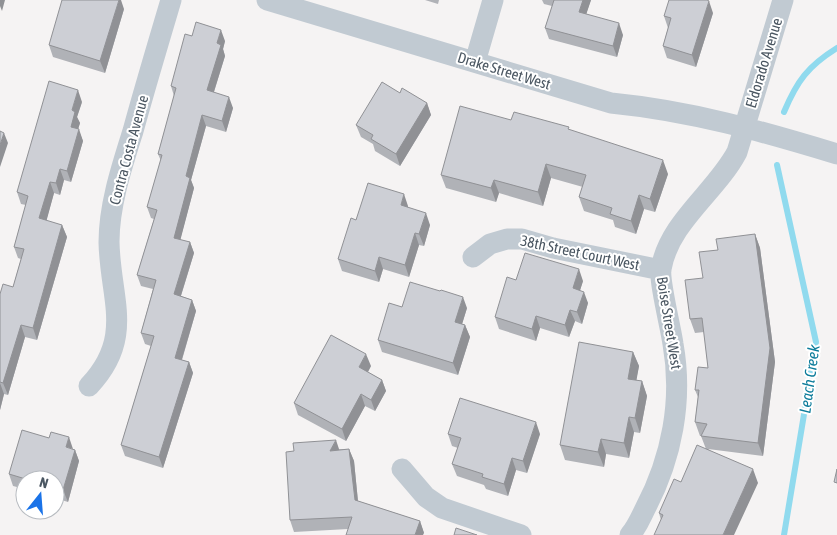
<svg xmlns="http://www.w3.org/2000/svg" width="837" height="535" font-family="'Asap Condensed',sans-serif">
  <rect width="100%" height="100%" fill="#f5f3f3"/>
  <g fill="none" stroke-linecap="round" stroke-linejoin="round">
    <!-- stream -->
    <path stroke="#90daee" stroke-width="6" d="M784 112C797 81 808 66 837 48
      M777 165 816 342 784 535"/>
    <!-- minor -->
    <path stroke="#c1cad2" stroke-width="21" d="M267 0 611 103C692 111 761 131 837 154
      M475 62 493 0
      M473 257 490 244 507 239H522L553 248 661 270
      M89 386C135 337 110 299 109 242 109 205 122 166 133 131 145 87 158 44 171 0
      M402 469 426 497 442 508 521 535
      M630 535C637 527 641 517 645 509 672 458 683 400 673 344 671 329 659 281 661 269 669 222 716 192 737 152L783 0"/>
  </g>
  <!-- wall -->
  <path fill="#b0b2b7" d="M425 0H439L438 4Z
    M542 0H591L586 14 623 35 617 57 549 39 545 28 552 6 544 4Z
    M124 9 105 73 53 57 49 45Z
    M713 13 696 67 667 58 663 46 668 28 664 16Z
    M192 36 225 41 223 49 225 56 214 92 233 108 226 132 206 126 191 180 194 188 180 240 190 242 194 253 181 296 192 300 196 311 182 360 189 362 193 373 163 468 125 456 121 445 151 346 145 344 141 333 153 289 141 286 137 275 154 219 151 218 147 207 161 161 158 154 174 96 171 86Z
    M400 93 427 103 431 115 400 166 375 151 373 144 361 137 356 125Z
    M82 102 77 117 80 123 78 129 83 141 71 182 64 180 60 195 54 193 46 221 62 225 67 237 37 340 25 337 8 395 4 394 0 410V294L13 287 21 259 18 258 14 247 26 205 21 204 17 192Z
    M511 120 570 130 668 174 655 212 644 209 636 234 615 227 613 220 584 211 579 197 583 187 551 178 543 206 499 193 496 202 446 188 441 175Z
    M408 206V207L430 225 424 246 419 245 409 277 383 269 379 282 342 271 338 259 356 220Z
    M755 234 760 248 775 362 763 456 708 449 758 483 661 520 659 513 681 482 706 449 701 436H700L695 422 698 397 695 390 708 368 704 332 695 333 690 319 703 278 718 250Z
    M516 280 583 281 580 290 588 303 582 324 575 321 569 337 540 328 536 341 499 329 495 317Z
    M402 307 467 308 462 324 465 325 470 337 458 375 382 352 378 340Z
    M633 352 639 366 636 380 642 381 647 396 640 433 634 432 629 458 606 454 604 467 565 460 560 445Z
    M371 366 368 372 382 380 386 391 375 411 365 406 346 441 298 415 294 403Z
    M448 434H540L527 473 516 470 508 496 486 489 484 485 457 476 452 464 458 448 452 446Z
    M73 449 75 450 79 461 68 502 55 498V480H25V489L13 486 9 474Z
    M349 449 354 461 358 501 420 521 424 533 348 529 294 532 290 520 294 451Z"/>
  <!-- shaded-wall -->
  <path fill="#909195" d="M0 0H5L2 11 0 6Z
    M119 0H121L124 9 105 73 100 61Z
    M583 0H591L583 24 579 12Z
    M709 1 713 13 696 67 692 55Z
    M619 23 623 35 617 57 613 46Z
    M221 30 225 41 223 49 225 56 211 101 207 90 217 43Z
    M78 90 82 102 77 117 80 123 75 139 71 127 72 110Z
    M229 97 233 108 226 132 222 121Z
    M427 103 431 115 400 166 396 154Z
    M202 115 206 126 191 180 194 188 178 249 174 238 186 176Z
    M79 129 83 141 71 182 67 171Z
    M4 133 8 143 0 167V145Z
    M663 160 668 174 655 212 650 199Z
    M546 164 551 178 543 206 538 192Z
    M60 169 64 180 60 195 56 183Z
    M494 180 499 193 496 202 491 188Z
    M50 182 54 193 44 230 39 218Z
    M404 194 408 206 405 217 401 205Z
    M639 195 644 209 636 234 631 221Z
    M426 213 430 225 424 246 419 234Z
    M62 225 67 237 37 340 33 328Z
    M415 233 419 245 409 277 405 265Z
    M755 234 760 248 775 362 763 456 758 443Z
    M190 242 194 253 178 305 174 294Z
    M379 257 383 269 379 282 375 271Z
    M579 269 583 281 577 300 573 288Z
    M584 292 588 303 582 324 577 312Z
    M463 297 467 308 459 334 455 322Z
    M192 300 196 311 179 369 175 358Z
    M570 310 575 321 569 337 565 325Z
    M536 316 540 328 536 341 532 329Z
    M21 325 25 337 8 395 3 383Z
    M465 325 470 337 458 375 453 363Z
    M633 352 639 366 634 394 628 379Z
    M366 354 371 366 364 379 359 367Z
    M189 362 193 373 163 468 159 457Z
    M382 380 386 391 375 411 371 400Z
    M642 381 647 396 640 433 635 418Z
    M0 383 4 394 0 410Z
    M361 394 365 406 346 441 342 429Z
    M629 417 634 432 629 458 624 443Z
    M536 422 540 434 527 473 523 461Z
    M69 437 73 449 66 447Z
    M601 439 606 454 604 467 598 452Z
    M336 440 340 452 330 451Z
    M349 449 354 461 359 512 355 500Z
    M75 450 79 461 68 502 63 490Z
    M512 458 516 470 508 496 504 484Z
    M753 469 758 483 734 535H723Z
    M420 521 424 533 423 535H415Z"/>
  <!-- building -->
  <path fill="#cdcfd5" stroke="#909195" d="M62 0H119L100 61 49 45Z
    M554 0H583L579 12 619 23 613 46 545 28Z
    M669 0H707L709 1 692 55 663 46 671 18 664 16Z
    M196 22 221 30 217 43 221 45 207 90 229 97 222 121 202 115 186 176 190 178 174 238 190 242 174 294 192 300 175 358 189 362 159 457 121 445 154 336 141 333 156 280 137 275 157 210 147 207 162 155 158 154 176 88 171 86 185 34 192 36Z
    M49 81 78 90 72 110 75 112 71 127 79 129 67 171 60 169 56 183 50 182 39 218 62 225 33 328 21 325 3 383 0 382V294L3 284 13 287 24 249 14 247 28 196 17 192Z
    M382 82 400 93 402 88 427 103 396 154 371 139 373 135 356 125Z
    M460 106 511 120 514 112 569 127 568 129 663 160 650 199 639 195 631 221 610 214 612 208 579 197 586 175 546 164 538 192 494 180 491 188 441 175Z
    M0 131 4 133 0 145Z
    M368 183 404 194 401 205 426 213 419 234 415 233 405 265 379 257 375 271 338 259 351 218 356 220Z
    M755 234 770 348 758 443 701 436 707 424 695 422 699 390H695L698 367 708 368 702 318 690 319 685 280 703 278 699 252 718 250 716 239Z
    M525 253 579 269 573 288 584 292 577 312 570 310 565 325 536 316 532 329 495 317 507 277 516 280Z
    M410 282 440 291 441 290 463 297 455 322 465 325 453 363 378 340 389 303 402 307Z
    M331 335 366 354 359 367 382 380 371 400 361 394 342 429 294 403Z
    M579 342 633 352 628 379 642 381 635 418 629 417 624 443 601 439 598 452 560 445Z
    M460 398 536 422 523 461 512 458 504 484 482 477 483 474 452 464 461 438 448 434Z
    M22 430 49 438 51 432 69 437 66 447 75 450 63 490 55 488V480H29L9 474Z
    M336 440 330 451 349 449 355 500 420 521 415 535H346L352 517 290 520 286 452 294 451 293 443Z
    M697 445 753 469 723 535H654L663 515 659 513 674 479 681 482Z
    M837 469V483L834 482Z
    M456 528 477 535H454Z"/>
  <g text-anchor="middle" stroke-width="4" stroke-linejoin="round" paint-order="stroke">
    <!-- street labels -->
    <g font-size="15" fill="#4a5661" stroke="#fff">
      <text transform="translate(764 63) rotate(-73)" y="5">Eldorado Avenue</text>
      <text transform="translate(504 71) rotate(17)" y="5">Drake Street West</text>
      <text transform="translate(129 150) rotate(-75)" y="5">Contra Costa Avenue</text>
      <text transform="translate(580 253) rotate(12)" y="5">38th Street Court West</text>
      <text transform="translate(669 323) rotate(81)" y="5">Boise Street West</text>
    </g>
    <!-- water labels -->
    <g font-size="16" font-style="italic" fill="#0c7c9b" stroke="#fff">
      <text transform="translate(809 379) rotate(-82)" y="6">Leach Creek</text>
    </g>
  </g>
  <!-- north arrow -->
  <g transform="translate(40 495) rotate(17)"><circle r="24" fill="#ffffff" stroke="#b7bbc0"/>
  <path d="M0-4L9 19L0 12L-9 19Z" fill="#1a73e8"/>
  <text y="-8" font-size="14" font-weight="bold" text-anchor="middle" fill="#4a5661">N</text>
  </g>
</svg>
